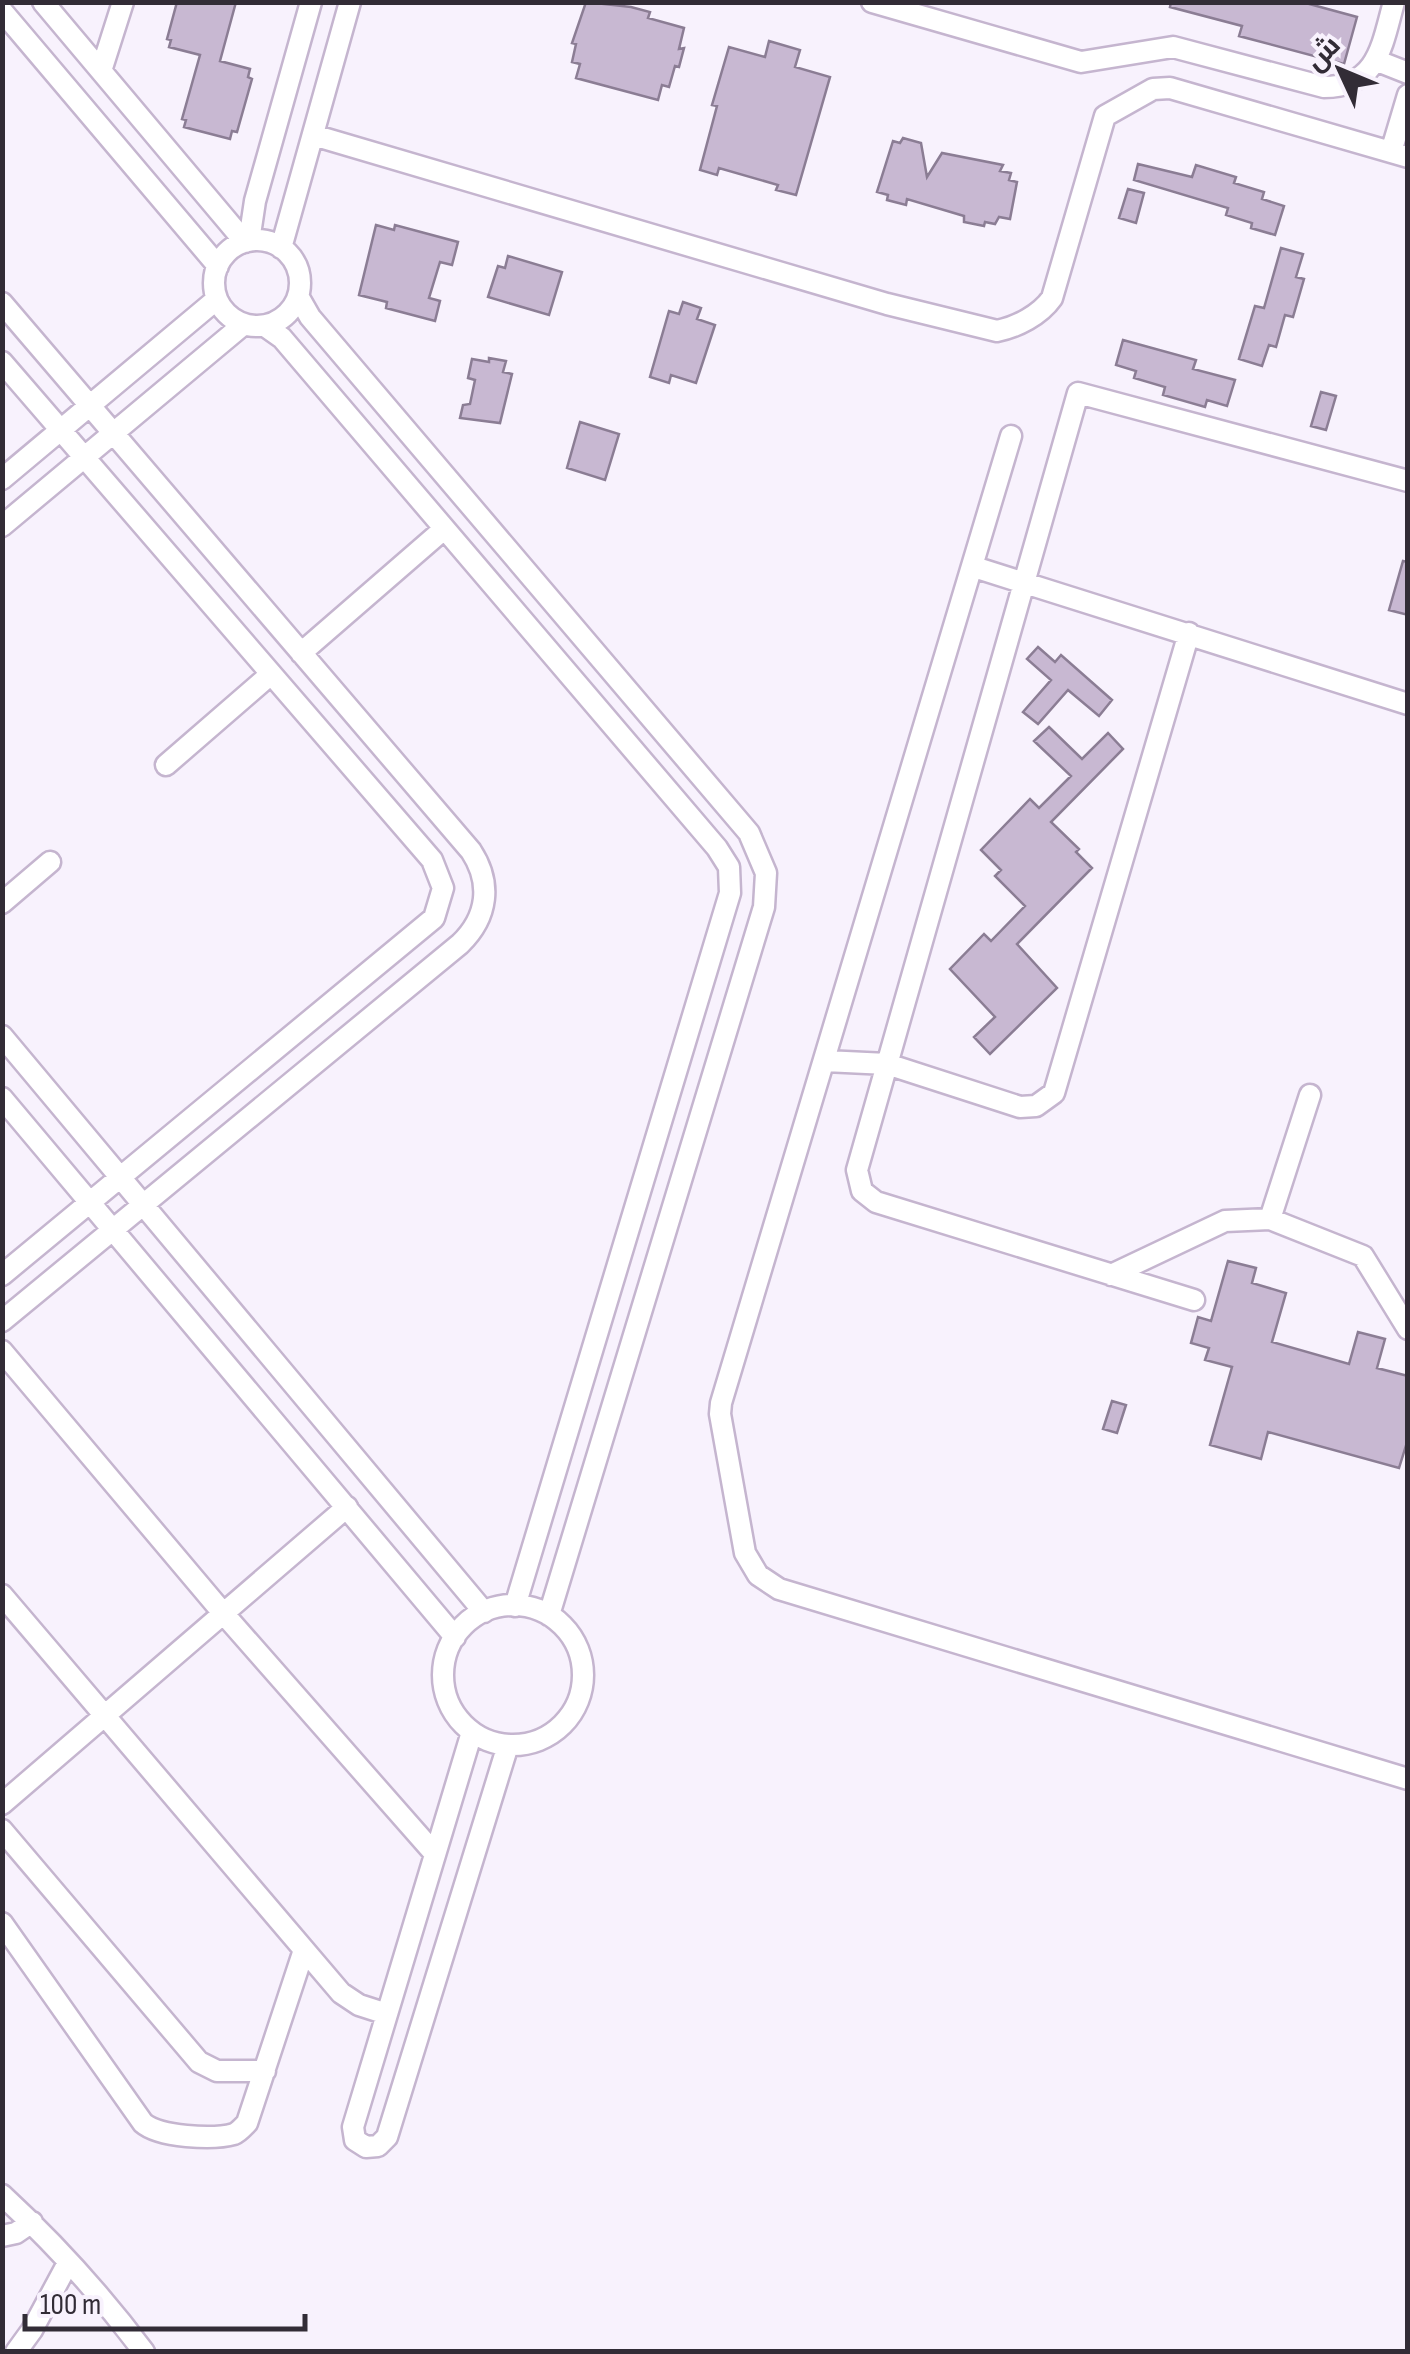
<svg xmlns="http://www.w3.org/2000/svg" width="1410" height="2354" font-family="'Sofia Sans Condensed',Cairo,sans-serif">
  <rect width="100%" height="100%" fill="#f8f2fd"/>
  <!-- building -->
  <path fill="#c8b8d2" stroke="#8b7d94" stroke-width="2.5" d="M177 2H236L220 61 250 69 248 77 252 79 237 132 232 131 230 139 184 127 186 120 182 119 200 55 169 47 171 40 167 39Z
    M586 2 631 7 650 12 648 18 684 28 679 49 684 48 679 67 675 66 669 87 662 85 658 100 576 78 580 64 572 62 576 44 572 43Z
    M1171 2H1302L1357 17 1344 64 1239 36 1242 26 1170 7Z
    M769 41 800 50 795 67 830 77 796 195 776 190 778 185 719 168 717 175 700 170 717 106 712 105 729 47 765 57Z
    M903 138 921 143 927 177 942 153 1003 165 1000 171 1011 173 1009 180 1017 182 1010 219 999 217 995 224 985 222 984 226 964 222V216L907 199 906 205 887 200 888 195 877 192 893 141 900 143Z
    M1138 164 1192 177 1196 165 1236 177 1234 183 1264 192 1262 199 1284 206 1275 235 1251 228 1252 223 1226 215 1228 208 1134 180Z
    M1128 189 1144 193 1136 223 1119 218Z
    M376 225 394 230 395 225 458 242 452 265 440 262 429 298 440 301 435 321 386 308 387 302 359 295Z
    M1281 248 1303 254 1296 277 1304 279 1293 317 1285 315 1276 347 1269 345 1262 366 1239 359 1255 306 1264 308Z
    M508 256 562 272 549 315 488 297 498 266 505 268Z
    M683 302 701 308 697 319 715 325 696 383 671 375 669 383 650 377 669 311 679 314Z
    M1123 340 1196 360 1193 369 1235 380 1227 406 1207 400 1205 407 1163 395 1165 387 1134 378 1136 371 1116 365Z
    M489 358 506 361 503 372 512 374 500 423 460 418 463 405 470 404 475 380 468 378 472 359 489 362Z
    M1321 392 1336 396 1326 430 1311 426Z
    M580 422 619 434 605 480 567 468Z
    M1403 561 1408 562V615L1389 610Z
    M1038 647 1055 662 1061 655 1112 700 1099 716 1068 690 1038 724 1023 712 1051 680 1027 659Z
    M1049 727 1082 759 1108 733 1123 749 1051 822 1079 849 1076 852 1092 868 1017 944 1057 988 990 1054 974 1037 995 1017 950 969 984 934 991 941 1025 906 995 876 1001 870 981 850 1030 799 1039 808 1071 776 1034 741Z
    M1228 1261 1256 1268 1252 1283 1286 1293 1272 1342 1349 1364 1358 1332 1385 1339 1377 1368 1408 1376V1439L1399 1468 1268 1432 1261 1459 1210 1445 1232 1367 1205 1360 1209 1348 1191 1343 1198 1317 1211 1321Z
    M1112 1401 1126 1405 1117 1433 1103 1429Z"/>
  <g fill="none" stroke-linecap="round" stroke-linejoin="round">
    <defs>
      <path id="minor" d="M43 2 245 242
        M872 2 1081 62 1173 47 1324 87C1378 87 1382 45 1394 2
        M2 11 218 266
        M1375 60 1408 73
        M101 71 123 2
        M313 135 887 304 997 331C1017 327 1040 315 1052 298L1105 116 1153 89 1170 88 1408 157
        M1391 152 1408 95
        M214 283a43 43 0 1 1 86 0a43 43 0 1 1-86 0Z
        M249 241 255 201 311 2
        M281 248 350 2
        M298 296 310 317 749 833 766 873 764 907 549 1615
        M2 303 471 851C492 883 488 917 460 944L2 1321
        M265 326 282 338 717 848 729 867 730 893 515 1606
        M2 362 432 860 443 888 434 918 2 1275
        M1011 436 721 1403 720 1414 745 1553 758 1575 779 1589 1408 1779
        M2 479 217 299
        M2 526 244 324
        M974 567 1408 704
        M301 653 444 529
        M166 765 271 674
        M2 903 50 862
        M2 1036 484 1612
        M825 1061 887 1064 1020 1107 1036 1106 1054 1093 1189 633
        M2 1098 455 1637
        M1270 1219 1310 1095
        M1111 1275 1225 1221 1270 1219 1363 1256 1408 1329
        M1194 1300 876 1202 862 1191 857 1170 1078 393 1408 481
        M2 1351 223 1613 435 1854
        M2 1595 341 1993 359 2005 387 2014
        M443 1675a70 70 0 1 1 140 0a70 70 0 1 1-140 0Z
        M472 1732 353 2127 355 2140 366 2147 378 2146 387 2137 508 1745
        M2 1804 347 1507
        M2 1830 199 2062 217 2071H265
        M2 1923 143 2123C159 2137 213 2140 234 2134 239 2132 243 2127 247 2123L304 1950
        M2 2195C54 2243 102 2296 144 2352
        M2 2236 16 2233 32 2222
        M16 2352 32 2330 68 2263"/>
    </defs>
    <!-- minor casing -->
    <use href="#minor" stroke="#c5b5cf" stroke-width="25"/>
    <!-- minor -->
    <use href="#minor" stroke="#fff" stroke-width="20"/>
  </g>
  <!-- border -->
  <rect width="1410" height="2354" fill="none" stroke="#322c36" stroke-width="10"/>
  <!-- north arrow -->
  <g transform="translate(1340 70) rotate(314)" stroke="#f8f2fd" stroke-width="8" paint-order="stroke">
  <path d="M0-8L18 38L0 25L-18 38Z" fill="#322c36"/>
  <text y="-15" font-size="28" font-weight="bold" text-anchor="middle" fill="#322c36">ش</text>
  </g>
  <!-- scale -->
  <path d="M25 2314v15h280v-15" fill="none" stroke="#322c36" stroke-width="5"/>
  <text x="40" y="2314" font-size="30" fill="#322c36" stroke="#f8f2fd" stroke-width="8" paint-order="stroke">100 m</text>
</svg>
